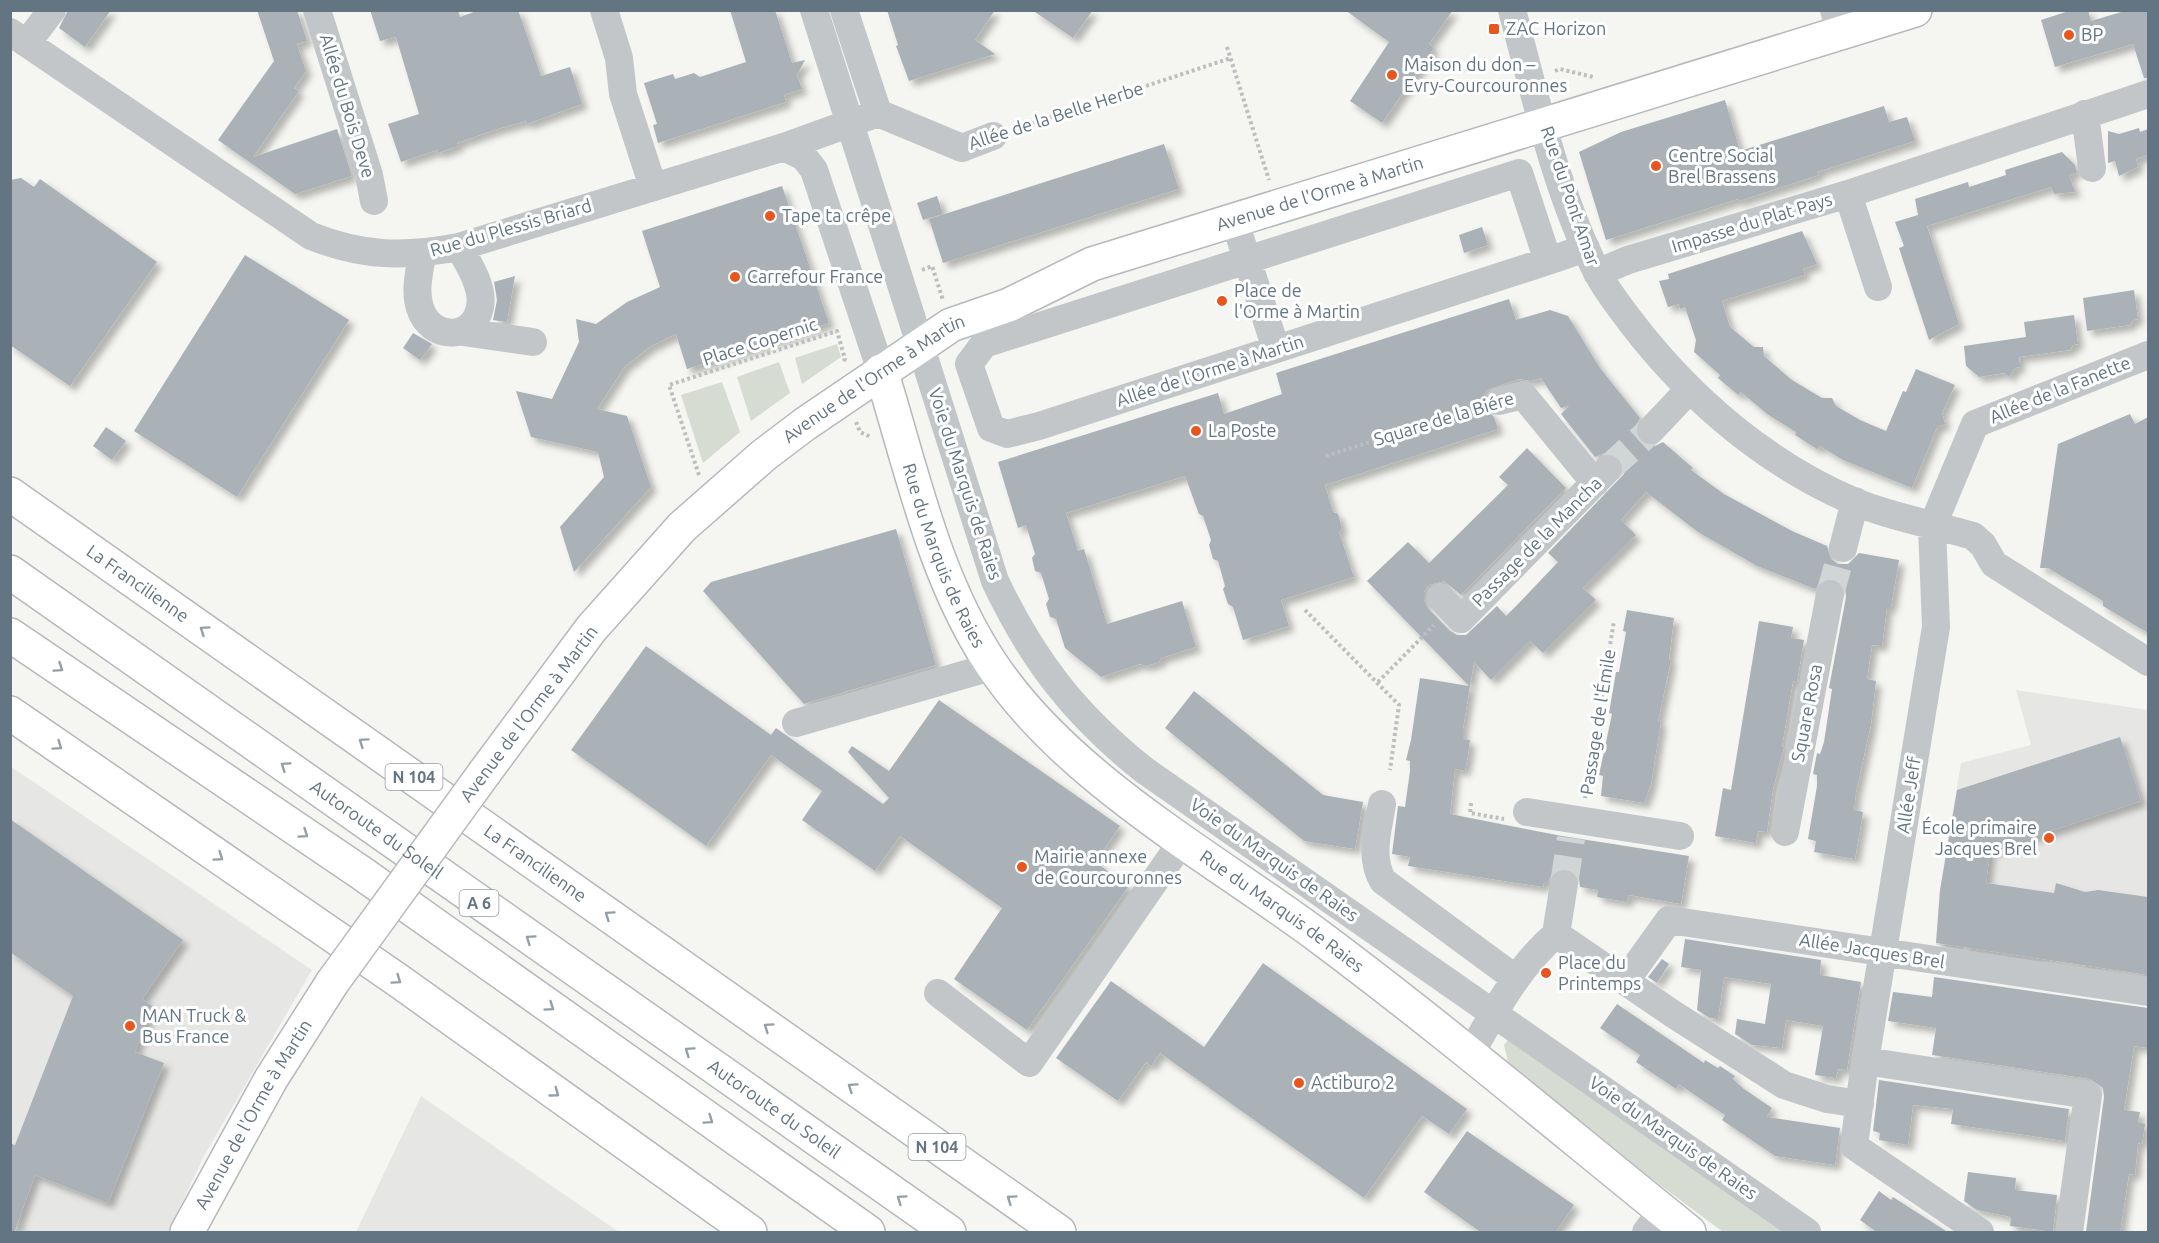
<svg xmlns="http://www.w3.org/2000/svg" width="2159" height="1243" font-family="Ubuntu,sans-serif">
  <defs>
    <filter id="shadow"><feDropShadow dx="5.5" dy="5.5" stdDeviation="3" flood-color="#0004"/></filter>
  </defs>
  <rect width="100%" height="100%" fill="#f5f5f1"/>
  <!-- built -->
  <path fill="#e6e7e5" d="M2016 690 2148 710V977L2135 972 2088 968 2083 964 2061 962 2044 961 2042 970 1969 959 1971 944 1965 943 1964 949 1936 945 1940 890 1961 763 2031 745Z
    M10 766 312 970 204 1156 168 1232H11Z
    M421 1096 619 1232H356Z"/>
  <!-- green -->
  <path fill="#d6dcd2" d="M837 344 841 357 802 384 795 358Z
    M779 362 790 393 751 421 737 377Z
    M722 382 740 432 703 463 681 395Z
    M1508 1040 1785 1232H1723L1632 1164 1508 1062 1504 1045Z"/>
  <!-- building -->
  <path fill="#aab2b8" filter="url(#shadow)" d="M68 10H111L85 47 59 28Z
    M257 10H297L307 41 297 44 306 71 294 88 299 91 253 157 337 129 352 176 295 194 218 140 274 61Z
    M370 10H458L460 17 479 10H518L541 76 570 67 582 104 527 124 526 121 494 130 457 143 458 146 438 153 437 150 401 162 388 124 419 114 396 37 380 41Z
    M730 10H775L792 63 805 60 797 75 802 89 784 95 786 102 658 143 653 125 657 124 644 83 673 74 675 79 694 73 700 77 746 62Z
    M887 10H995L975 40 995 54 909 81 896 46 898 45Z
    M1032 10H1093L1073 38Z
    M1345 10H1453L1429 44 1434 48 1382 123 1350 101 1389 42Z
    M2072 10H2088L2091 21 2128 10H2148V78H2144L2133 44 2055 67 2041 20Z
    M1725 100 1740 151 1884 106 1889 122 1907 117 1915 141 1817 172 1819 175 1739 201 1738 199 1606 240 1579 152 1621 132Z
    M2139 128 2140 132 2148 129V155L2136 159 2138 167 2119 176 2115 161 2108 163V131L2119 134Z
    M1164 144 1179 189 943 263 929 219Z
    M2062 152 2075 165 2077 173 2069 175 2075 192 2054 194 2051 187 1927 226 1959 324 1929 340 1899 248 1904 246 1895 222 1918 215 1915 199 1968 182 1969 187 2006 175 2005 170Z
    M21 178 34 187 40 179 157 262 70 386 10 345V180Z
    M782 186 829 323 687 369 676 334 651 346 625 366 597 409 627 416 651 487 574 572 560 527 604 477 598 452 531 437 516 391 552 399 579 342 576 319 596 324 627 302 660 287 642 231Z
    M937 196 943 214 923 220 917 203Z
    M1482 227 1488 245 1464 253 1459 235Z
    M1802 231 1817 264 1803 269 1805 275 1722 301 1730 327 1754 347H1763L1764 356 1792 380 1822 398H1832L1836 406 1860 420 1886 431 1903 391 1906 392 1916 369 1955 385 1942 413 1945 424 1937 427 1912 488 1843 460 1820 446 1817 449 1795 435 1796 432 1767 414 1741 392 1738 395 1718 378 1720 375 1694 352 1696 340 1685 307 1680 309 1679 304 1668 307 1659 281 1669 279 1668 274Z
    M245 255 349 320 237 497 134 431Z
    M515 276 507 322 493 320 497 300 494 282Z
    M2134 290 2138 319 2133 320 2130 325 2087 331 2083 298Z
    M1509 299 1516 320 1550 310 1568 316 1600 368 1640 418 1635 427V435L1640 442 1655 446 1663 442 1693 468 1691 470 1724 494 1792 531 1827 546 1831 559 1838 564H1848L1859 553 1899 560 1891 607H1887L1882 646 1872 645 1867 679 1876 681 1871 724 1856 792 1854 810 1863 812 1855 859 1814 852 1816 841 1808 839 1817 786V775L1813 774 1817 753 1820 754 1824 742 1832 689 1829 688 1846 597 1845 588 1840 581 1832 578 1824 579 1815 589 1757 566 1698 532 1646 492 1621 520 1636 535 1583 588 1596 600 1543 653 1530 641 1491 680 1474 662 1463 728V739L1470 740 1468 755 1465 771 1455 769 1450 814 1562 836 1689 856 1681 904 1629 895 1627 902 1597 897 1598 890 1580 887 1579 878 1567 868H1559L1552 873 1548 882H1544L1543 887 1408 866 1410 857 1392 854 1398 806 1405 807 1410 771V761L1406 760 1411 740 1420 678 1469 686 1367 581 1408 542 1429 563 1508 485 1499 477 1527 448 1566 488 1461 595 1444 581 1429 585 1424 592V600L1428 608 1449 630 1457 635H1466L1497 606 1506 616 1519 603 1558 562 1548 553 1624 474V465L1619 457 1604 453 1595 457 1561 414 1569 406 1561 408 1541 378 1531 381 1519 379 1487 390 1483 397V406L1494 417 1498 429 1325 485 1333 512 1338 514 1342 528 1339 532 1354 577 1281 600 1289 626 1243 640 1233 607 1228 604 1223 589 1225 586 1218 561 1213 559 1209 545 1211 540 1203 516 1199 514 1185 476 1066 513 1078 551 1084 549 1107 624 1182 601 1196 647 1161 658 1159 662 1146 666 1140 664 1101 677 1065 648 1056 619 1050 617 1046 604 1049 599 1041 573 1035 571 1032 558 1035 554 1026 525 1018 528 998 462 1218 393 1224 414 1282 394 1276 373Z
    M2074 315 2078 344 2073 345 2070 350 2019 357 2020 367 2015 368 2009 377 2004 373 1979 377 1966 366 1964 346 2026 337 2024 322Z
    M413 333 432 344 420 360 403 348Z
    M2130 414 2135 424 2148 417V633L2103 606V601L2048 568H2040L2058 444Z
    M106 427 126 441 112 460 93 446Z
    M896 529 936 665 804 704 703 591 711 582Z
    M1627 610 1674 618 1669 659 1671 660 1658 721 1661 722 1651 784 1644 803 1601 796 1603 776 1599 775 1612 714 1609 713 1616 672H1619L1626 632 1623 631Z
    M1759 621 1793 627 1791 638 1804 640 1797 682 1793 681 1782 746 1784 747 1773 789 1767 832 1758 831 1756 843 1715 836 1723 788 1731 790Z
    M646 646 771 735 776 728 883 804 889 798 848 752 852 746 889 771 939 700 1120 826 1095 862 1129 886 1027 1030 954 979 1002 908 900 836 875 871 802 820 822 791 771 755 706 846 571 750Z
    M1194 691 1323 795 1363 802 1355 849 1304 841 1165 728Z
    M2120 737 2141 801 1990 851 1986 883 2054 893 2056 883 2085 892 2098 890 2148 897V975L1936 943 1940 890 1957 790Z
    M10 819 183 940 142 999 152 1006 135 1052 164 1063 108 1203 35 1175 14 1233H10V1143L15 1145 73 996 10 952Z
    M1685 939 1821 960 1820 975 1861 982 1847 1070 1838 1069 1836 1078 1815 1075 1823 1026 1786 1020 1782 1048 1752 1045 1735 1034 1737 1019 1765 1024 1771 984 1724 977 1718 1019 1710 1018 1697 1010 1701 970 1681 967Z
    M1662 959 1669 964 1657 983 1648 977Z
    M1263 963 1467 1109 1449 1134 1422 1116 1364 1198 1160 1053 1151 1066 1146 1062 1118 1101 1056 1058 1111 981 1204 1047Z
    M1934 977 2148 1008V1048L2134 1046 2124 1110 2140 1112 2138 1122 2145 1124 2142 1144 2138 1143 2135 1175 2129 1174 2120 1233 2086 1232 2104 1097 2103 1088 2090 1079 1932 1055 1936 1028 1888 1021 1893 992 1932 997Z
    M1617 1004 1704 1063 1705 1060 1718 1068 1720 1066 1735 1076 1733 1079 1744 1089 1772 1108 1767 1117 1840 1128 1835 1165 1775 1156 1722 1120 1725 1115 1705 1102 1679 1084 1676 1089 1636 1062 1640 1055 1600 1028Z
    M1879 1080 2069 1109 2065 1141 1951 1124 1953 1109 1913 1105 1908 1145 1879 1140 1880 1133 1873 1131Z
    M1467 1131 1574 1205 1555 1233H1482L1424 1192Z
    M1968 1172 2016 1178 2015 1190 2057 1195 2053 1232 2010 1226 2011 1217 1977 1210 1964 1201Z
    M1879 1191 1891 1200 1893 1197 1949 1233H1878L1860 1220Z"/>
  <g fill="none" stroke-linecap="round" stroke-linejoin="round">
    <!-- minor-tunnel -->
    <path stroke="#d0d5d6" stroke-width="28" stroke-dasharray="28 14" stroke-linecap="butt" d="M1608 469 1651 430
      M1830 594 1843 548
      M1564 884 1571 838"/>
    <defs>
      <g id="major">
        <path id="s1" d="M881 371C912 470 933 575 990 662 1066 778 1211 856 1321 938 1447 1032 1567 1134 1689 1232"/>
        <path id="s2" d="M485 772 591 629 682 527 764 455 805 424 951 325 1009 305 1092 264 1915 10"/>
        <path id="s3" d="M187 1232 271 1079 332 983"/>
      </g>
      <g id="highway">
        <path id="s4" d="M10 494 1059 1232"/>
        <path id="s5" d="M10 572 949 1232"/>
        <path d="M10 635 360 872 868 1232"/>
        <path d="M10 713 399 981 750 1232"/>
      </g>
    </defs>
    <!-- major casing -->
    <use href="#major" stroke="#b5b9bd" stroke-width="36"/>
    <!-- highway casing -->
    <use href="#highway" stroke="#b5b8bb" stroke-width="36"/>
    <!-- path -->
    <path stroke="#bcbec0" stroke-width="4" stroke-dasharray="3 3" stroke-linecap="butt" d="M1227 47 1269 180
      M1555 71 1560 69 1593 77
      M1015 129 1231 58
      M922 270 932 266 943 300
      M856 422 860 432 871 437
      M1326 456 1477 408
      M699 475 669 385 837 331 845 359 843 362
      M1305 610 1399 705 1390 770
      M1378 682 1434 625
      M1585 798 1614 621
      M1471 803 1470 813 1504 819"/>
    <!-- minor -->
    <path stroke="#c2c6c9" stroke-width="28" d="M317 10 369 175 374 201
      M604 10 619 58 623 94 653 187
      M814 10 995 581C1033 661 1075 715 1144 770L1807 1232
      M844 10 878 113
      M1512 10C1536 98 1556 193 1598 274 1607 291 1619 306 1631 322 1690 399 1766 464 1855 502 1894 518 1933 524 1973 536L1983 545 1994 564 2148 662
      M1834 10 1841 33
      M10 32 311 236C364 257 404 257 459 247L784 147 878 113 962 148 993 136
      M27 43 52 10
      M2085 114 2092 168
      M784 147 804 157 814 170 881 371
      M1848 194 2148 94
      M1234 219 1276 349
      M422 253C420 271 414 290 420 308 430 340 473 342 480 307 484 287 468 263 459 247
      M1548 261 1519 173 984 344 969 364 991 428 1007 434 1039 426 1548 261 1586 248
      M1597 273 1628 260 1848 194 1878 287
      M463 332 533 342
      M1499 401 1523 395 1595 483
      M1651 430 1689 390
      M1843 548 1855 501
      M1440 597 1461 619 1608 469
      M796 723 977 671 991 663
      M1382 804C1378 831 1369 857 1383 881L1516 979
      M1527 812 1680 836
      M1785 832 1830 594
      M1556 934 1673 1014 1784 1085 1827 1099 1860 1104
      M1556 934 1564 884
      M1626 980 1669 920 2148 992
      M938 993 1029 1063 1183 840
      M1470 1055C1494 1012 1518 967 1556 934
      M1865 1061 1936 627 1932 527 1975 424 2148 355
      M1646 1232 1662 1211
      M1980 1232 1854 1146 1865 1061 2088 1095 2069 1232"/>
    <!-- major -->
    <use href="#major" stroke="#fff" stroke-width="33"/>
    <!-- highway -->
    <use href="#highway" stroke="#fff" stroke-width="33"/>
    <defs>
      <path id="major-bridge" d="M332 983 485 772"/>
    </defs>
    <!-- major-bridge casing -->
    <use href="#major-bridge" stroke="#b5b9bd" stroke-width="36" stroke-linecap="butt"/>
    <!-- major-bridge -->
    <use href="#major-bridge" stroke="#fff" stroke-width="33"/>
  </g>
  <!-- one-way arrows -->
  <defs><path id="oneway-chevron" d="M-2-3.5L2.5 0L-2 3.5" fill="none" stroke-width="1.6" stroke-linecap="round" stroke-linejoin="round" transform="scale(1.5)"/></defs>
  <g stroke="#929ea8">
    <use href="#oneway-chevron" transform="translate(204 630) rotate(-145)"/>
    <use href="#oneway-chevron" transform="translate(59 668) rotate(34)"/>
    <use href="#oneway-chevron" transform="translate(363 742) rotate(-145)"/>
    <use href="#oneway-chevron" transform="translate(58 746) rotate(35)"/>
    <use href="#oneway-chevron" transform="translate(285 766) rotate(-145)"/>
    <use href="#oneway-chevron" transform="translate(304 834) rotate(34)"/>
    <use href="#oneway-chevron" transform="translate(219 857) rotate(35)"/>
    <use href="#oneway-chevron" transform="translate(609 915) rotate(-145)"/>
    <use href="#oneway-chevron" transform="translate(530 939) rotate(-145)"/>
    <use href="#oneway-chevron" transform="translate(397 980) rotate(35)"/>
    <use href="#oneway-chevron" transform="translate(550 1007) rotate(35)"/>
    <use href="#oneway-chevron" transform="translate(768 1027) rotate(-145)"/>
    <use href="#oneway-chevron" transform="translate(689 1051) rotate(-145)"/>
    <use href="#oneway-chevron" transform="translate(852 1087) rotate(-145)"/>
    <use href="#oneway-chevron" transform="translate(555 1093) rotate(36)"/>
    <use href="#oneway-chevron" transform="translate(709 1120) rotate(35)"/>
    <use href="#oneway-chevron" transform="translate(901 1199) rotate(-145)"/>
    <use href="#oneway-chevron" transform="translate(1011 1199) rotate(-145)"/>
  </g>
  <!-- markers -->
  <g fill="#e8561e" stroke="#fff" stroke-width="2">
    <rect x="1488" y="23" width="12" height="12" rx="3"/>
    <circle cx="2069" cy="35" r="6"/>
    <circle cx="1392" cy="75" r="6"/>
    <circle cx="1656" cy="166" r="6"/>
    <circle cx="770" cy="216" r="6"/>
    <circle cx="735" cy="277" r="6"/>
    <circle cx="1222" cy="301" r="6"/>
    <circle cx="1196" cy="431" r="6"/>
    <circle cx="2049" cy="838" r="6"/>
    <circle cx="1022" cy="867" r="6"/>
    <circle cx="1546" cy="973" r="6"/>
    <circle cx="130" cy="1026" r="6"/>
    <circle cx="1299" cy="1083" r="6"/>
  </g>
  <g text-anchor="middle" stroke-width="6" stroke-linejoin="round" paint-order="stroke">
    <!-- shield labels -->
    <g fill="#fff" stroke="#929ea8" stroke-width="1.5">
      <rect x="385.5" y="764" width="57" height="26" rx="4.5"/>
      <rect x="459.5" y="890" width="39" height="26" rx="4.5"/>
      <rect x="908.5" y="1134" width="57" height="26" rx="4.5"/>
    </g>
    <g font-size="16" font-weight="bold" fill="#637483">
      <text x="414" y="783">N 104</text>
      <text x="479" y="909">A 6</text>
      <text x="937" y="1153">N 104</text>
    </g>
    <!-- poi labels -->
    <g font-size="18" fill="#637483" stroke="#fff" text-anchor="start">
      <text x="1506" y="35">ZAC Horizon</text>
      <text x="2081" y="41">BP</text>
      <text x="1404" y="71">Maison du don –<tspan x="1404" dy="21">Evry-Courcouronnes</tspan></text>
      <text x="1668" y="162">Centre Social<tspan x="1668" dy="21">Brel Brassens</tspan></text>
      <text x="782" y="222">Tape ta crêpe</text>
      <text x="747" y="283">Carrefour France</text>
      <text x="1234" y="297">Place de<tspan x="1234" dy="21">l'Orme à Martin</tspan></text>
      <text x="1208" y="437">La Poste</text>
      <text x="2037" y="834" text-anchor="end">École primaire<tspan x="2037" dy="21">Jacques Brel</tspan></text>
      <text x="1034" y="863">Mairie annexe<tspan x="1034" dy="21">de Courcouronnes</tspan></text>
      <text x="1558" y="969">Place du<tspan x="1558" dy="21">Printemps</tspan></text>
      <text x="142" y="1022">MAN Truck &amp;<tspan x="142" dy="21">Bus France</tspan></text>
      <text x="1311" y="1089">Actiburo 2</text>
    </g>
    <!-- street labels -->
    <g font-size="18" fill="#637483" stroke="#fff">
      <text transform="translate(347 106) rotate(73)" y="6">Allée du Bois Deve</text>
      <text transform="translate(1056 116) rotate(-18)" y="6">Allée de la Belle Herbe</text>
      <text dy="6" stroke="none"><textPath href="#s2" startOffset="1044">Avenue de l'Orme à Martin</textPath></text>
      <text transform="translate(1570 196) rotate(71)" y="6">Rue du Pont Amar</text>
      <text transform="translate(1752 223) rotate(-17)" y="6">Impasse du Plat Pays</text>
      <text transform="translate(511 228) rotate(-16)" y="6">Rue du Plessis Briard</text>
      <text transform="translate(760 342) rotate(-18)" y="6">Place Copernic</text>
      <text transform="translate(1210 371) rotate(-18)" y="6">Allée de l'Orme à Martin</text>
      <text dy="6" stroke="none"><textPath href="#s2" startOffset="558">Avenue de l'Orme à Martin</textPath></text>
      <text transform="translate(2060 390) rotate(-22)" y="6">Allée de la Fanette</text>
      <text transform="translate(1444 419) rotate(-17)" y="6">Square de la Biére</text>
      <text transform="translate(965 484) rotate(72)" y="6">Voie du Marquis de Raies</text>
      <text transform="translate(1537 542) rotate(-45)" y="6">Passage de la Mancha</text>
      <text dy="6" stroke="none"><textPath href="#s1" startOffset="195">Rue du Marquis de Raies</textPath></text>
      <text dy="6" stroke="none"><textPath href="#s4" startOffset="156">La Francilienne</textPath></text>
      <text transform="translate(1807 713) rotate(-79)" y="6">Square Rosa</text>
      <text transform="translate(529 714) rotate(-53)" y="6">Avenue de l'Orme à Martin</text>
      <text transform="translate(1598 722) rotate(-81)" y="6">Passage de l'Émile</text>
      <text transform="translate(1909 795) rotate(-81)" y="6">Allée Jeff</text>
      <text dy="6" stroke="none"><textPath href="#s5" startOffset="448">Autoroute du Soleil</textPath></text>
      <text transform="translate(1274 860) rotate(35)" y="6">Voie du Marquis de Raies</text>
      <text dy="6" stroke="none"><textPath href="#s4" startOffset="642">La Francilienne</textPath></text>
      <text dy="6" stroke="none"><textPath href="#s1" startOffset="698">Rue du Marquis de Raies</textPath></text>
      <text transform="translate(1872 951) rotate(9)" y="6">Allée Jacques Brel</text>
      <text dy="6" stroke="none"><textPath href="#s5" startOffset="934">Autoroute du Soleil</textPath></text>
      <text dy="6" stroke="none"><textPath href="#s3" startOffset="135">Avenue de l'Orme à Martin</textPath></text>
      <text transform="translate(1673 1138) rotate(35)" y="6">Voie du Marquis de Raies</text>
    </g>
  </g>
  <!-- border -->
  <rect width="2159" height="1243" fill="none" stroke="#637483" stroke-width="24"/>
</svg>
